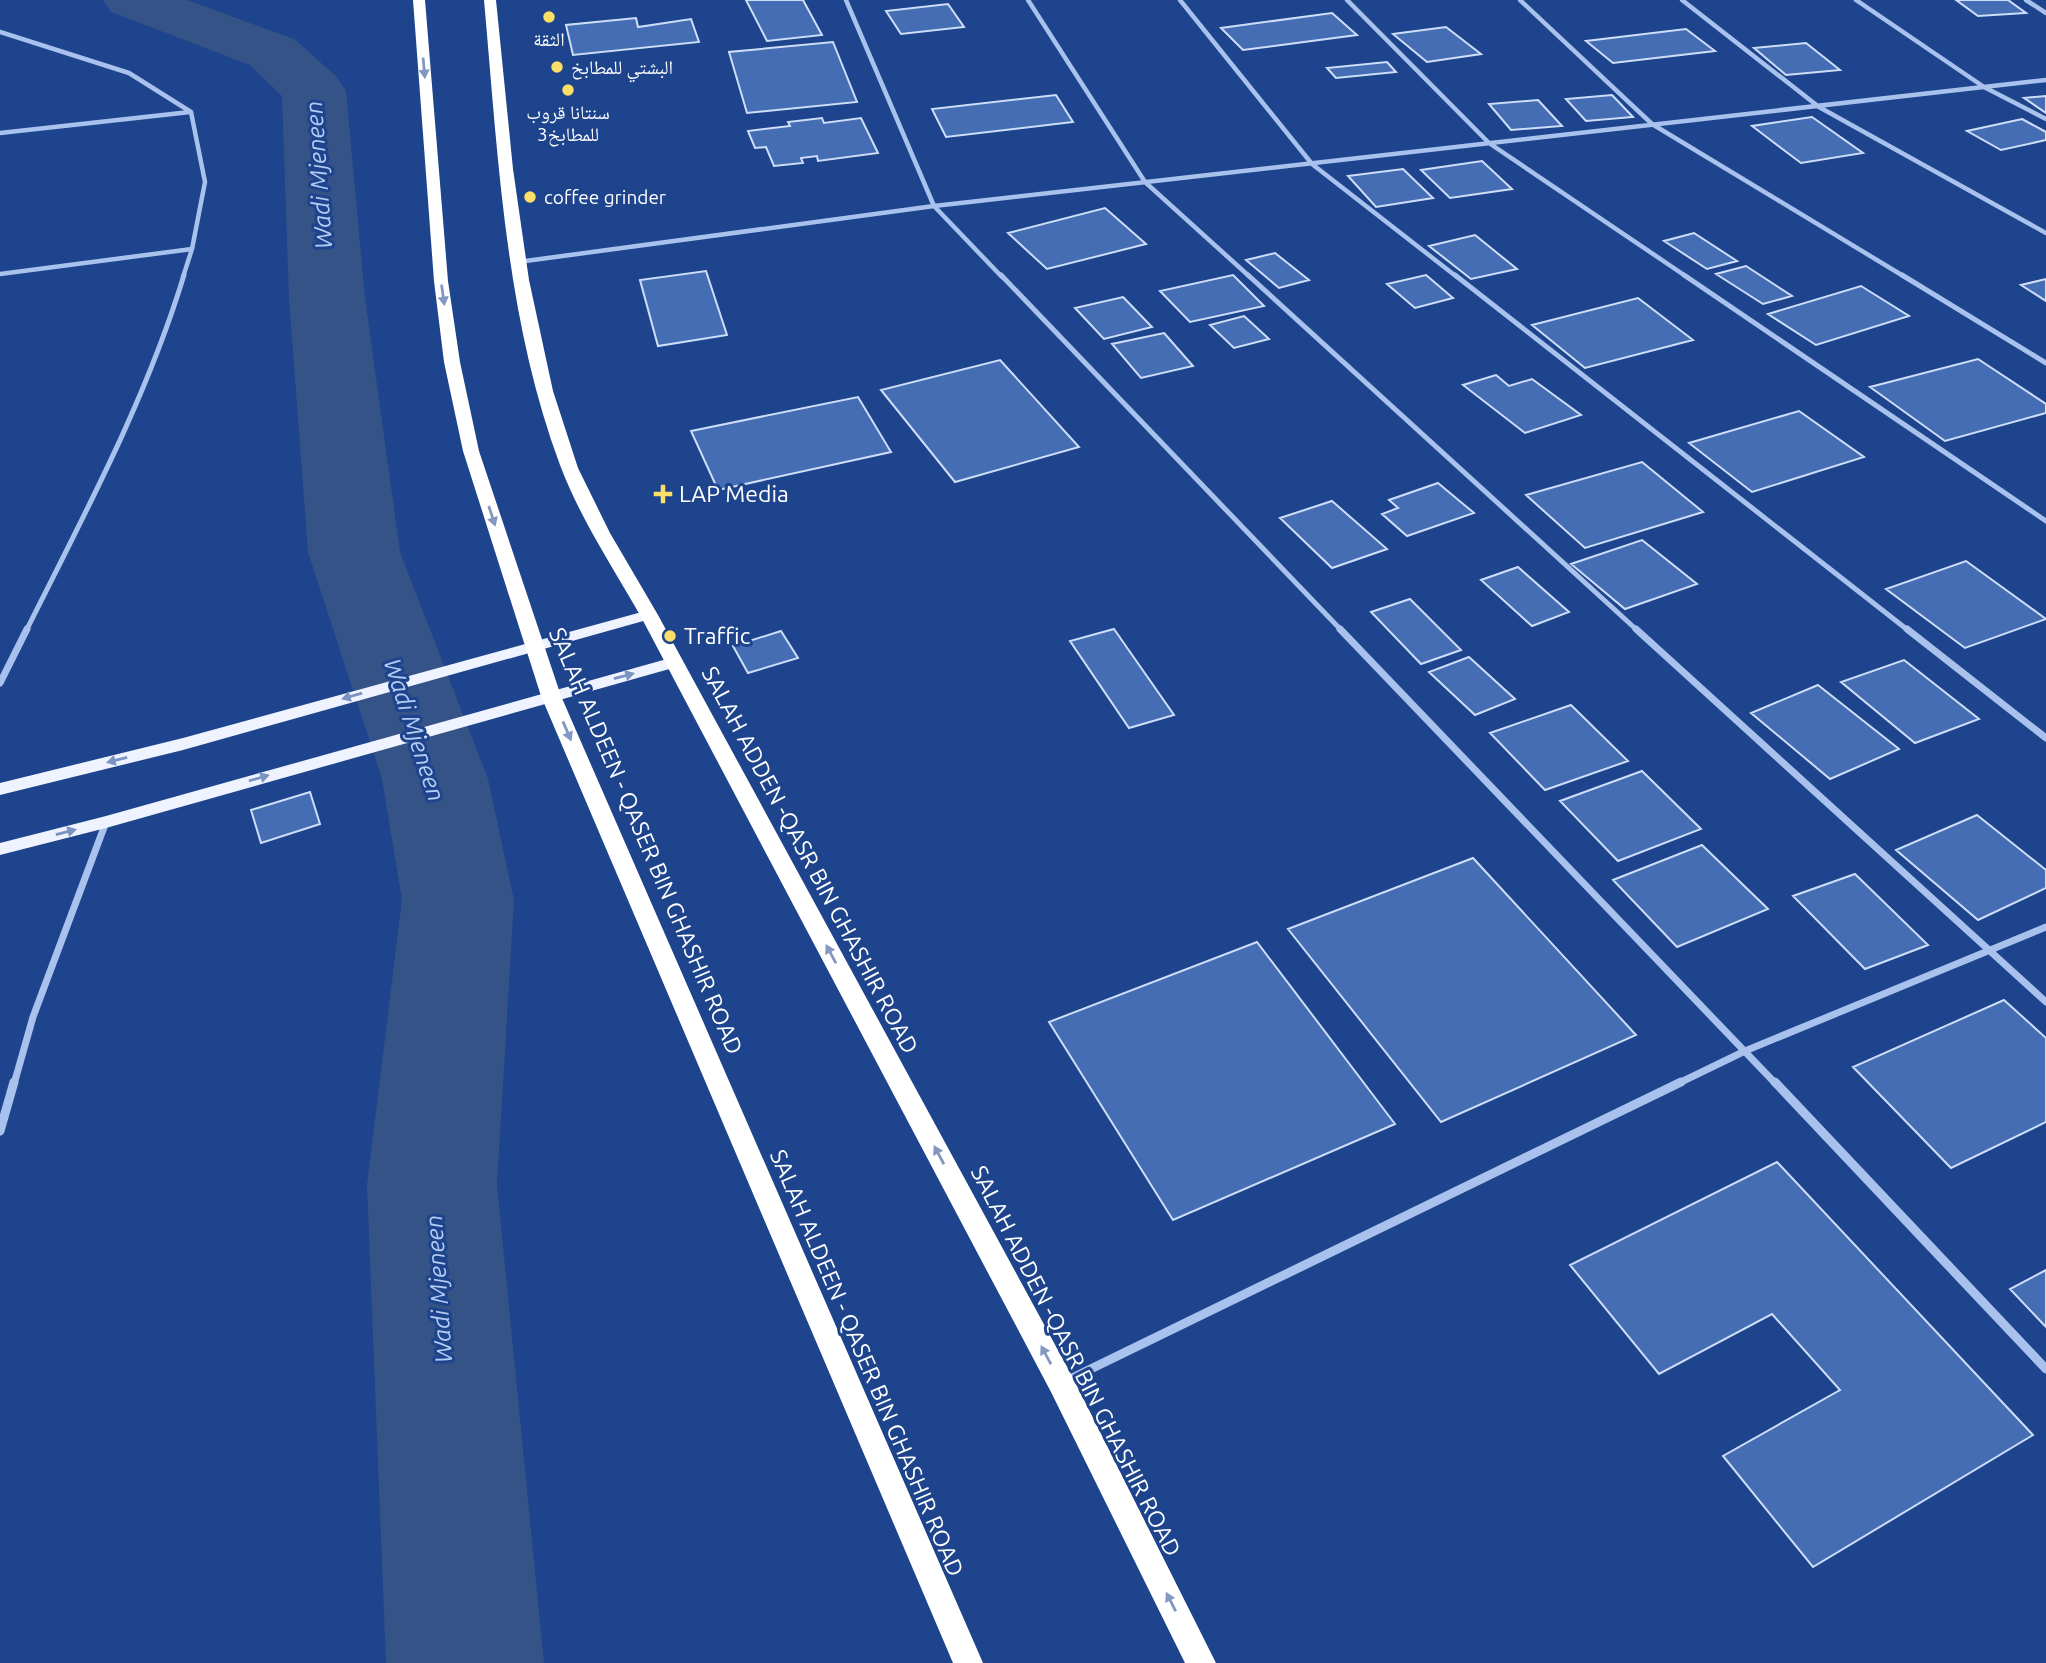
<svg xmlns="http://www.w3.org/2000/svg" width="2046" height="1663" font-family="Ubuntu,'Noto Naskh Arabic',sans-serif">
  <rect width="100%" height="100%" fill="#1d448c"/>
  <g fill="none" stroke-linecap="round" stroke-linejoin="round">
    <!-- river -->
    <path fill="#365388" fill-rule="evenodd" d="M103 0H187L294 39 337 77 346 91 365 298 400 552 488 779 514 900 497 1185 544 1663H386L367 1185 402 900 382 779 308 552 289 298 282 96 250 65 111 12Z"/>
  </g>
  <!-- building -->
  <path fill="#456db4" stroke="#cedef9" stroke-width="2" d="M746 0H803L822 35 767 41Z
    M1956 0H2008L2026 13 1978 16Z
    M948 4 964 27 901 34 886 11Z
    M1332 13 1357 35 1243 50 1221 28Z
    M636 18 638 27 691 19 699 42 573 55 566 25Z
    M1446 27 1481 54 1427 62 1393 34Z
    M1686 29 1715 51 1613 63 1586 41Z
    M833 42 857 102 747 113 729 52Z
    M1806 43 1840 70 1786 75 1754 48Z
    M1387 62 1396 72 1336 78 1327 68Z
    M1056 95 1073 122 946 137 932 109Z
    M1612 95 1633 117 1586 121 1566 99Z
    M2046 96V113L2024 98Z
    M1538 100 1562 126 1511 130 1489 104Z
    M1812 117 1863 153 1801 163 1752 126Z
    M822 118 824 123 861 118 878 153 818 161 817 156 801 158 803 163 774 166 766 147 755 148 748 131 790 126 788 122Z
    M2022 119 2046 132V140L2001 150 1967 131Z
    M1482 161 1512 189 1450 198 1421 170Z
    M1403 169 1433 198 1376 207 1348 176Z
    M1105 208 1146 244 1047 269 1008 233Z
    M1694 233 1737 261 1707 269 1664 241Z
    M1475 235 1517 269 1471 279 1429 246Z
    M1275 253 1309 280 1279 288 1246 260Z
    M1746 266 1792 296 1763 304 1716 274Z
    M706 271 727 335 658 346 640 280Z
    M1233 275 1264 306 1190 322 1160 291Z
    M1426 275 1453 298 1415 308 1387 284Z
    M2046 279V301L2021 285Z
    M1861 286 1909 316 1816 345 1768 314Z
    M1123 297 1152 327 1104 339 1075 308Z
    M1638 298 1693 340 1585 368 1532 325Z
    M1244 316 1269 339 1234 348 1210 325Z
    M1164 333 1193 366 1141 378 1112 344Z
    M1978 359 2046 404V413L1945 441 1870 387Z
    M1000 360 1079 447 955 482 881 390Z
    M1496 375 1509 386 1532 379 1581 415 1525 433 1463 385Z
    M858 397 891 452 718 490 691 431Z
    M1799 411 1864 457 1752 492 1689 443Z
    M1642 462 1703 512 1585 548 1526 495Z
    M1438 483 1474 513 1407 536 1382 514 1398 508 1389 500Z
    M1332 501 1387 549 1332 568 1280 518Z
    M1642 540 1697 584 1625 609 1571 564Z
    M1966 561 2046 619 1965 648 1886 589Z
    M1518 567 1569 612 1532 626 1481 580Z
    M1410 599 1461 650 1421 664 1371 612Z
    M1114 629 1174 715 1129 728 1070 641Z
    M781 631 798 658 748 673 733 646Z
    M1469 657 1515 699 1475 715 1429 672Z
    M1904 660 1979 719 1915 743 1841 682Z
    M1818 685 1899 749 1830 779 1751 713Z
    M1571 705 1628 761 1545 790 1490 733Z
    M1642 771 1701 829 1618 861 1560 801Z
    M310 792 320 824 261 843 251 810Z
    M1977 815 2046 870V888L1978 920 1896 850Z
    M1702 845 1768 909 1677 947 1613 880Z
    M1473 858 1636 1035 1441 1122 1288 929Z
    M1855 874 1928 945 1865 969 1793 896Z
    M1257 942 1395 1124 1173 1220 1049 1022Z
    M2004 1000 2046 1038V1122L1951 1168 1853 1067Z
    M1777 1162 2033 1435 1813 1567 1723 1456 1840 1390 1772 1314 1659 1374 1570 1265Z
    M2046 1270V1327L2010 1289Z"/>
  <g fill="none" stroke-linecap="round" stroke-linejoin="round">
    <!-- street-far3 -->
    <path stroke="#a9c2ed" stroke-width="4.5" d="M846 0 934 206 1002 277
      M1028 0 1145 182 1250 277
      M1180 0 1312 164 1457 277
      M1347 0 1489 143 1687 277
      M1520 0 1652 124 1905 277
      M1682 0 1819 107 2046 233
      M1856 0 1984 87 2046 119
      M2026 0 2046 13
      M0 32 129 73 191 112 205 182 192 249 183 277
      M0 133 190 112
      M518 262 934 206 2046 80
      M0 274 192 249"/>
    <!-- street-far2 -->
    <path stroke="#a9c2ed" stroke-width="5" d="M1001 275 1342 631
      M1248 275 1638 631
      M1455 275 1909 631
      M1684 275 2046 521
      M1902 275 2046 363
      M26 631C84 515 146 400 184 275"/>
    <!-- street-far1 -->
    <path stroke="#a9c2ed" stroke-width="7" d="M1340 629 1776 1084
      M1636 629 2046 1002
      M1907 629 2046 738
      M0 683 27 629
      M14 1084 33 1017 106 822
      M1677 1084 1745 1051 2046 927"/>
    <!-- street -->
    <path stroke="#a9c2ed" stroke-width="9" d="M1775 1082 2046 1369
      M0 1131 14 1082
      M1066 1381 1681 1082"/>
    <!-- primary -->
    <path fill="#eef3ff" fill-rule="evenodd" d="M649 610 657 615 654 618 183 750 0 795V783L183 738Z
      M674 657 682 662 680 666 106 828 0 855V843L106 816Z"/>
    <!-- highway -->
    <path fill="#fff" fill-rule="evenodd" d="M413 0H425L448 281 460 362 479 451 561 696 983 1663H953L541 696 463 451 444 362 434 281Z
      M484 0H496L513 169 529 280 553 391 578 468 610 533 658 615 1071 1374 1216 1663H1185L1051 1392 640 615C612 566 580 518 560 465 505 318 498 155 484 0Z"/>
  </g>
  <!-- one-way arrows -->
  <defs><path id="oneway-solid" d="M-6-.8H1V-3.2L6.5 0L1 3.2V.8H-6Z" transform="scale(1.75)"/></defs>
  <g fill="#8398c0">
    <use href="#oneway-solid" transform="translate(424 68) rotate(85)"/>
    <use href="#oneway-solid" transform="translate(443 295) rotate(82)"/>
    <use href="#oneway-solid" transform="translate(492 516) rotate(72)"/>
    <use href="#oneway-solid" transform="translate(567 731) rotate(67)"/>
    <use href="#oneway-solid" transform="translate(831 954) rotate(-118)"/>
    <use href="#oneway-solid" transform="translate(939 1155) rotate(-118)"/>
    <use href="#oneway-solid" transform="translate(1046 1355) rotate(-118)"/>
    <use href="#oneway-solid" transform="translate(1171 1602) rotate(-117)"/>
  </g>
  <g fill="#7b93c0">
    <use href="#oneway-solid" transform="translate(624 676) rotate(-15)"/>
    <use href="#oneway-solid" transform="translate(352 696) rotate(164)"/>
    <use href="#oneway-solid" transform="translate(117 760) rotate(166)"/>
    <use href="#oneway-solid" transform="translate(259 778) rotate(-16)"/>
    <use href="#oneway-solid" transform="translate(66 832) rotate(-14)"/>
  </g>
  <!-- markers -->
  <g fill="#fdde67" stroke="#1d448c" stroke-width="2.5">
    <circle cx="549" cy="17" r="7"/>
    <circle cx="557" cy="67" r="7"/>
    <circle cx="568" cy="90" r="7"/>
    <circle cx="530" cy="197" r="7"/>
    <path d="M659.5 483.5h7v7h7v7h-7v7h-7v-7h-7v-7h7z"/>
    <circle cx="670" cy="636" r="7"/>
  </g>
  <g text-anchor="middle" stroke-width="6" stroke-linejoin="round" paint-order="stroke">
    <!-- far-poi labels -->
    <g font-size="19" fill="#fff" stroke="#1d448c">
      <text x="549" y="46">الثقة</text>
      <text x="571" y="74" text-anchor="start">البشتي للمطابخ</text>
      <text x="568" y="119">سنتانا قروب<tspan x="568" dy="22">3للمطابخ</tspan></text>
      <text x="544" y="204" text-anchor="start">coffee grinder</text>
    </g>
    <!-- poi labels -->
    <g font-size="23" fill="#fff" stroke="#1d448c" text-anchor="start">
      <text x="679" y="502">LAP Media</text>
      <text x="684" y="644">Traffic</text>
    </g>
    <!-- street labels -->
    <g font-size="23" fill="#fff" stroke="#1d448c">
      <text transform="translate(646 841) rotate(67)" y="8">SALAH ALDEEN - QASER BIN GHASHIR ROAD</text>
      <text transform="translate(810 860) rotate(62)" y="8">SALAH ADDEN -QASR BIN GHASHIR ROAD</text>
      <text transform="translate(1076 1361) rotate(63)" y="8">SALAH ADDEN -QASR BIN GHASHIR ROAD</text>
      <text transform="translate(867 1363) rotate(67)" y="8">SALAH ALDEEN - QASER BIN GHASHIR ROAD</text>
    </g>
    <!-- water labels -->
    <g font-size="24" font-style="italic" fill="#b4ccf4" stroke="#1d448c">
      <text transform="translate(319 175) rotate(-94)" y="8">Wadi Mjeneen</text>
      <text transform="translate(414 730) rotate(72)" y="8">Wadi Mjeneen</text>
      <text transform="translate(439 1289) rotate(-94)" y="8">Wadi Mjeneen</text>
    </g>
  </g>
</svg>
